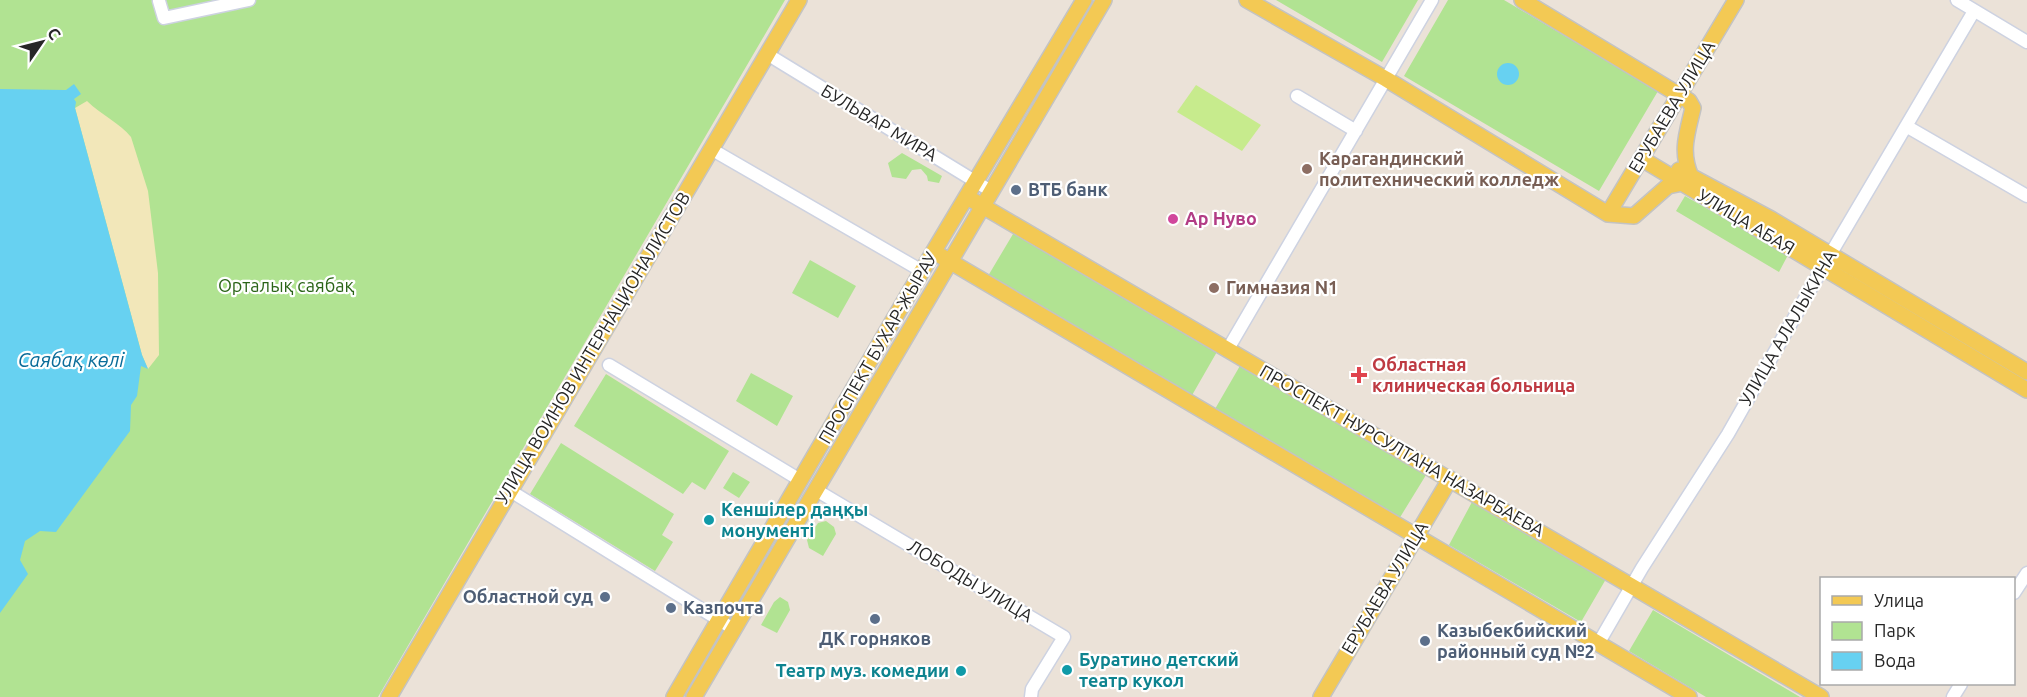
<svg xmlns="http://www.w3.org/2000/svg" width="2027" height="697" font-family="Ubuntu,sans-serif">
  <rect width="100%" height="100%" fill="#ebe2d8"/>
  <!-- green -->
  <path fill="#b1e392" d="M0 0H785L378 697H0Z
    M1276 0H1418L1382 62Z
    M1448 0H1504L1658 91 1599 191 1404 76Z
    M902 153 942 176 939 183 928 181 927 176 921 169 912 170 906 179 892 177 888 163Z
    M1685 196 1788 255 1779 272 1676 211Z
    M1016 229 1218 350 1191 397 988 276Z
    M810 260 856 286 838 318 792 293Z
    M1241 364 1426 475 1399 519 1215 409Z
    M751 373 793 396 777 426 736 401Z
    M606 374 729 451 705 490 692 482 683 494 574 426Z
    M561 443 674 514 662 535 673 542 655 571 530 494Z
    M733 472 750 482 739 498 723 488Z
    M1472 502 1606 579 1581 622 1449 545Z
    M826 521 834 527 836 534 823 556 809 548 807 540 818 523Z
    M780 597 788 602 790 610 777 633 761 625 774 602Z
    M1653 610 1800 697H1706L1629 651Z"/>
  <!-- sand -->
  <path fill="#f2e7b9" d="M87 101C101 115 120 123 131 137L148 191 158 273 159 355 148 369 142 355 75 108Z"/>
  <!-- pitch -->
  <path fill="#c7eb8d" d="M1196 85 1261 125 1242 151 1177 112Z"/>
  <!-- water -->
  <path fill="#67d1f1" d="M1497 74a11 11 0 1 1 22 0a11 11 0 1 1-22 0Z
    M74 84 81 94 74 99 76 102 75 108 142 355 148 369 141 366 137 396 131 405 130 431 56 532 40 531 25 541 20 560 28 574 0 613V89L66 90Z"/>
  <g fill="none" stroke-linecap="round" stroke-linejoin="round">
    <defs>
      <path id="minor" d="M1957 0 2027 42
        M159 1 164 18 249 0
        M767 54 991 191
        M1297 96 1356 131
        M1906 126 2027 196
        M711 149 922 271
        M1228 349 1432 0
        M609 365 800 480
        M509 490 727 625
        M816 490 1064 637 1032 689 1031 697
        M2014 593 2027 573
        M1598 644 1642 568 1728 434 1827 260 1974 11
        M1953 697 1961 684"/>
      <path id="major" d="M1247 0 1386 79 1608 214 1634 216 1668 186 1682 183
        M1522 0 1689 101 1693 108C1687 134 1680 151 1691 177
        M1642 159 2027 390
        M1679 170 1771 219 2027 372
        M967 197 1821 697
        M1608 214 1736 0
        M934 252 1689 697
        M389 697 799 0
        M674 697 922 271 1084 0
        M694 697 1104 0
        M1321 697 1450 479"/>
    </defs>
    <!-- minor casing -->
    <use href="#minor" stroke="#cdd2e1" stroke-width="15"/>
    <!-- major casing -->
    <use href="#major" stroke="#c3c3c3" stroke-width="18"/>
    <!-- minor -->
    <use href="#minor" stroke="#fff" stroke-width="12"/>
    <!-- major -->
    <use href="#major" stroke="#f3c954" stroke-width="15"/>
  </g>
  <!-- markers -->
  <g fill="#8d6e63" stroke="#fff" stroke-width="2">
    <circle cx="1307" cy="169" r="6"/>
    <circle cx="1214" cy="288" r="6"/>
  </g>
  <g fill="#5c6f8a" stroke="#fff" stroke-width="2">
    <circle cx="1016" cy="190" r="6"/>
    <circle cx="605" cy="597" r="6"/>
    <circle cx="671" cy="608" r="6"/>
    <circle cx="875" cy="619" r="6"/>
    <circle cx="1425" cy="641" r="6"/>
  </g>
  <circle fill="#d1479c" stroke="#fff" stroke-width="2" cx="1173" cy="219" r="6"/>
  <path fill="#e0444e" stroke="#fff" stroke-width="2" d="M1356 366h6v6h6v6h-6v6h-6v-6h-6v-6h6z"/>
  <g fill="#0f9aa8" stroke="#fff" stroke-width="2">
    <circle cx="709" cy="520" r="6"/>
    <circle cx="1067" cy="670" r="6"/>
    <circle cx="961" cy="671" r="6"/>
  </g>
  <g text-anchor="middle" stroke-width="4.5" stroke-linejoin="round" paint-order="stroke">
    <!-- street labels -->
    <g font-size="18" fill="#272727" stroke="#fff">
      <text transform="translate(1672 107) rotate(-59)" y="6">ЕРУБАЕВА УЛИЦА</text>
      <text transform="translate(879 123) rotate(31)" y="6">БУЛЬВАР МИРА</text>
      <text transform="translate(1746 222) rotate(31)" y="6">УЛИЦА АБАЯ</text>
      <text transform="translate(1788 328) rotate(-60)" y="6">УЛИЦА АЛАЛЫКИНА</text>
      <text transform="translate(593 348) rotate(-59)" y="6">УЛИЦА ВОИНОВ ИНТЕРНАЦИОНАЛИСТОВ</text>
      <text transform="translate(878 348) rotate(-60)" y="6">ПРОСПЕКТ БУХАР-ЖЫРАУ</text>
      <text transform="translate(1402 451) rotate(30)" y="6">ПРОСПЕКТ НУРСУЛТАНА НАЗАРБАЕВА</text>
      <text transform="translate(970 581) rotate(31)" y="6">ЛОБОДЫ УЛИЦА</text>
      <text transform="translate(1385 588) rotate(-59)" y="6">ЕРУБАЕВА УЛИЦА</text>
    </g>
    <!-- education labels -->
    <g font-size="18" font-weight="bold" fill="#785e54" stroke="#fff" text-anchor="start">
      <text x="1319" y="165">Карагандинский<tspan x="1319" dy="21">политехнический колледж</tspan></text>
      <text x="1226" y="294">Гимназия N1</text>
    </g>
    <!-- service labels -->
    <g font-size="18" font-weight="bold" fill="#4e5e75" stroke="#fff" text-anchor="start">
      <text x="1028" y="196">ВТБ банк</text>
      <text x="593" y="603" text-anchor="end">Областной суд</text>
      <text x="683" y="614">Казпочта</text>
      <text x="1437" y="637">Казыбекбийский<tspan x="1437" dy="21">районный суд №2</tspan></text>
      <text x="875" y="645" text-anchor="middle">ДК горняков</text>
    </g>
    <!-- hotel labels -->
    <g font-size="18" font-weight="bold" fill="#b23c85" stroke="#fff" text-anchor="start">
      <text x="1185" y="225">Ар Нуво</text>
    </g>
    <!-- park labels -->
    <g font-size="18" fill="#2a6417" stroke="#fff">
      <text x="286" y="292">Орталық саябақ</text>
    </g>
    <!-- health labels -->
    <g font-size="18" font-weight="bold" fill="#be3a42" stroke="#fff" text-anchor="start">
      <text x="1372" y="371">Областная<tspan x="1372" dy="21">клиническая больница</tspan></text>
    </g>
    <!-- culture labels -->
    <g font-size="18" font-weight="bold" fill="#0d838f" stroke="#fff" text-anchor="start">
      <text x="721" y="516">Кеншілер даңқы<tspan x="721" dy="21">монументі</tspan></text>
      <text x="1079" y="666">Буратино детский<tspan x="1079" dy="21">театр кукол</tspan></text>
      <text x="949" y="677" text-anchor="end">Театр муз. комедии</text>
    </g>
    <!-- water labels -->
    <g font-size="20" font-style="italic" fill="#0a6c99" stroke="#fff">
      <text x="71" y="367">Саябақ көлі</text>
    </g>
  </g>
  <!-- legend -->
  <rect x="1820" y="577" width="195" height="108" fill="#ffffff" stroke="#a9a9a9" stroke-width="1.5"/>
  <rect x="1832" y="596" width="30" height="9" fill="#f3c954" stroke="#a9a9a9" stroke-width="1.5"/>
  <text x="1874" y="607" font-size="18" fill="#272727">Улица</text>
  <rect x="1832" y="622" width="30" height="18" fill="#b1e392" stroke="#a9a9a9" stroke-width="1.5"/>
  <text x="1874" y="637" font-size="18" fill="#272727">Парк</text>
  <rect x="1832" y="652" width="30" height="18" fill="#67d1f1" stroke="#a9a9a9" stroke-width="1.5"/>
  <text x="1874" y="667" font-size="18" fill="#272727">Вода</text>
  <!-- north arrow -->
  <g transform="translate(42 42) rotate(55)" stroke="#ffffff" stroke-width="4.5" paint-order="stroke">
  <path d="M0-4.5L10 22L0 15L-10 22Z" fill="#272727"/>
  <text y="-9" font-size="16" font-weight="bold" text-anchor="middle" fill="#272727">С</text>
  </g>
</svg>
